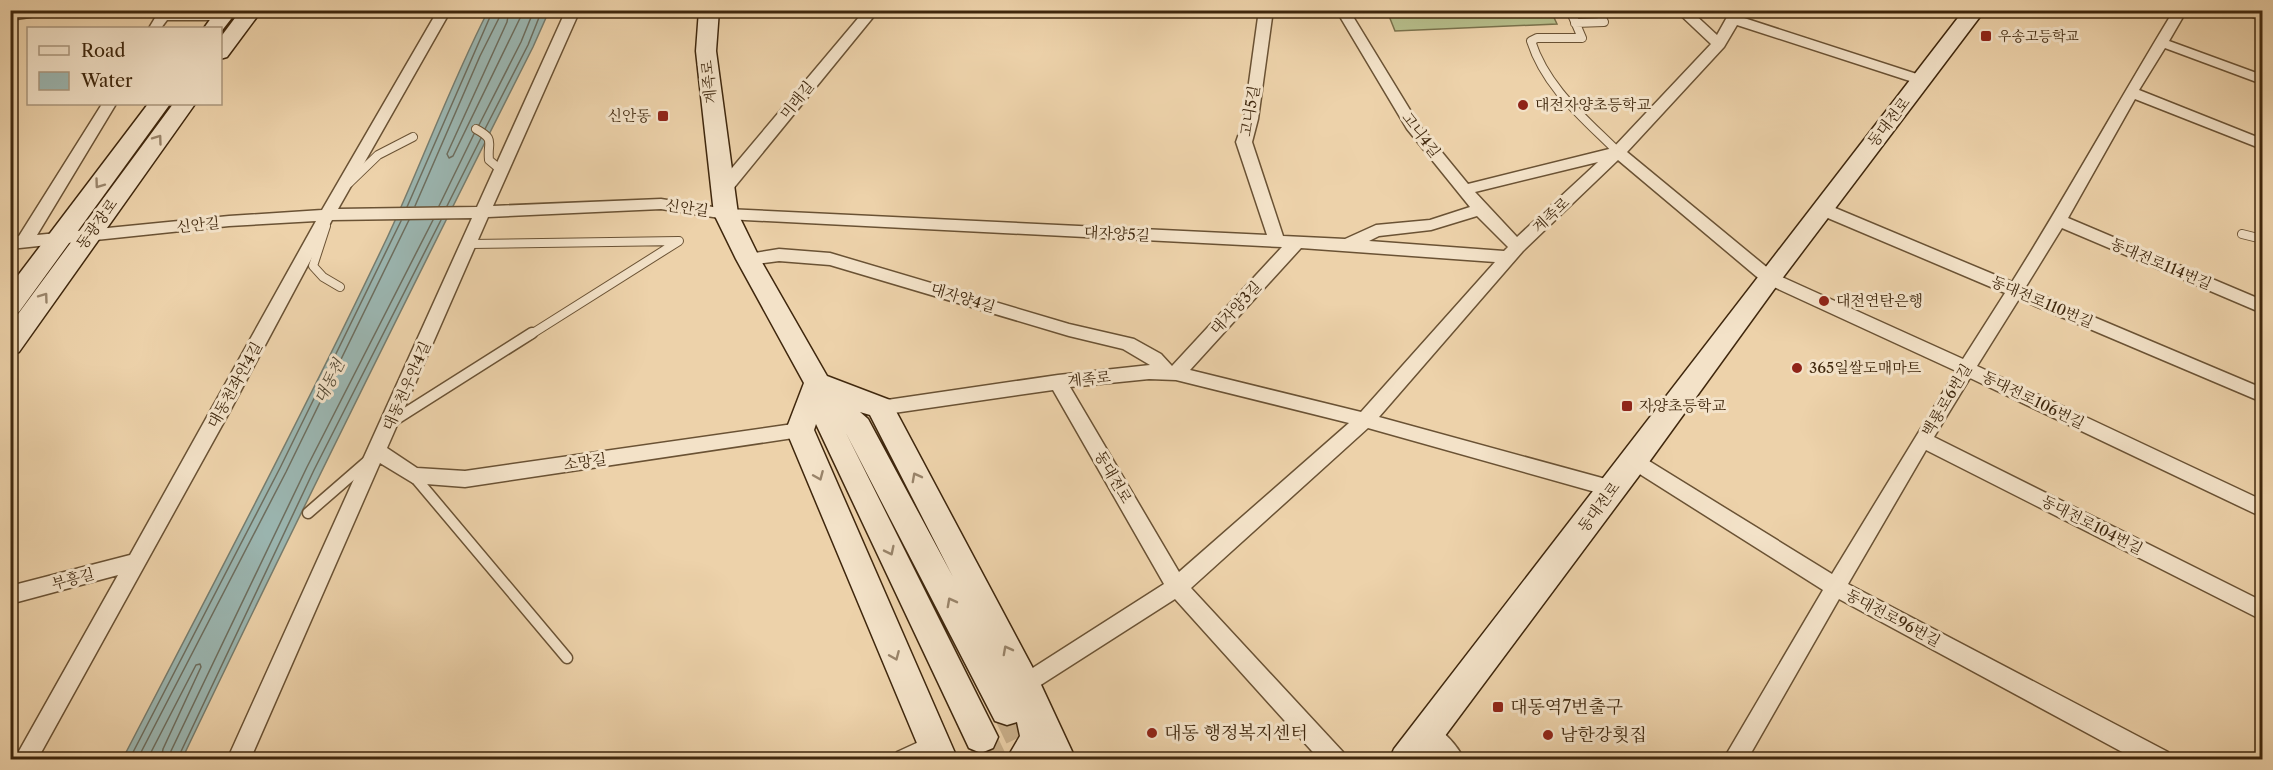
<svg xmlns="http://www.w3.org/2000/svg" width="2273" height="770" font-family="'Libre Caslon Text','Noto Serif KR',serif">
  <rect width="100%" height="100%" fill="#edd2aa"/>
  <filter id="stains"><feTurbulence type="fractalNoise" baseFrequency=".00333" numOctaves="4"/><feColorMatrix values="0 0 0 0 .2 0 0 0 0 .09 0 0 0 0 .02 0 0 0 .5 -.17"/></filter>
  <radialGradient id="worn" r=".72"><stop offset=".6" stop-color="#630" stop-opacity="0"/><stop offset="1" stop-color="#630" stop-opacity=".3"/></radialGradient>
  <!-- green -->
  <path fill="#b6bd8a" stroke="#7a724c" stroke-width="1.5" d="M1387 11H1551L1557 24 1395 31Z"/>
  <!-- water -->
  <path fill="#9bb6b1" stroke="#767d6f" stroke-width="1.5" d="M488 11H549L533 47C414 283 296 521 182 759L122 760C212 587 303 414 387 238 422 163 450 85 488 11Z"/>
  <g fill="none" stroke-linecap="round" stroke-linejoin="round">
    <!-- shore -->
    <path stroke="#6d6e5f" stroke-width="1.5" d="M509 10 507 22 447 154 449 158 453 156 524 10
      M479 125 521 42 534 10
      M485 129 528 45 542 10
      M415 206 480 56 499 18 500 10
      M439 206 474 134
      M447 206 481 138
      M407 207 493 10
      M129 760 280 468 401 221
      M137 760 286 472 409 220
      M147 760 196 665 200 664 201 667 163 749 161 760
      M170 760 171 751 307 467 433 220
      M177 760 314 470 441 220"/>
    <!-- secondary-tunnel -->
    <path stroke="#cab08b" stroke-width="30" stroke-dasharray="30 15" stroke-linecap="butt" d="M1007 710 1031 760
      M981 737 992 760"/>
    <defs>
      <path id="lane-far1" d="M1570 10 1582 38H1537L1531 41C1546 88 1584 118 1618 152
        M1575 23 1604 22 1598 10
        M476 129C496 140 487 141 489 160L502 171
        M349 183 378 155 413 137
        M326 226 313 266 323 277 340 287
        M2242 234 2262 239
        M470 244 679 241 530 335"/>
      <path id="lane" d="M393 421 532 333
        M413 475 567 658
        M308 513 369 460"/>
      <path id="street" d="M19 10H55L49 14 10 20V12Z
        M438 10H451L338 209 477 207 566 10H580L493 206 661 199 726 209 1267 235 1236 142 1244 119 1259 10H1273L1258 119 1252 142 1283 236 1345 239 1376 225 1430 220 1470 207 1407 129 1336 10H1349L1418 123 1468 184 1613 148 1711 44 1675 10H1690L1717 35 1731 10H1744L1741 17 1926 77 1928 80 1926 83H1916L1737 25 1724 47 1627 152 1775 274 1963 359 2005 293 1816 213 1814 209 1816 205H1828L2012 282C2068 193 2119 100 2174 10H2187L2169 41 2262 75V84L2165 48 2139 90 2262 139V149L2135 99 2068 218 2262 300V313L2062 228 2025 288 2262 388V402L2019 299 1977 366 2262 500V517L1970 378 1934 437 2262 601V620L1926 450 1848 584 2168 752 2171 760H2137L1839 599 1747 760H1723L1823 590 1627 466 1625 461 1627 456 1634 453 1641 456 1832 574 1956 371 1763 282 1618 160 1523 251 1379 417 1613 481 1620 483 1623 489 1620 495 1613 497 1368 428 1191 588 1343 752 1346 760H1320L1175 599 1025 695 1017 692 1014 685 1017 678 1164 584 1053 390 880 415 874 413 871 408 874 403 880 401 1058 375 1150 365 1123 349 1069 336 830 265 779 261 748 265 742 263 740 259 742 255 779 249 830 253 1069 324 1134 339 1161 354 1172 366 1282 247 726 219 661 209 488 217 387 448 417 468 465 471 800 423 807 425 809 430 807 435 800 437 465 487 413 483 380 463 250 760H227L472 218 332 220 230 411 37 760H14L118 575 10 604V586L130 555 316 221 229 226 10 249V237L19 236 102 104H116L37 235 229 216 322 210ZM1598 162 1517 237 1475 192ZM1477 216 1508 247 1504 251 1369 241 1379 236 1431 230ZM1301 248 1495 262 1361 412 1190 370ZM1149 379 1176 380 1349 423 1179 572 1070 387Z
        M865 10H879L728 195H716L714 191 716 187Z
        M2241 10 2262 11V20L2242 13Z
        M163 12H224L231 16 224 20H167L161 28H149L158 13Z
        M1426 721C1440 727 1458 745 1464 760H1437L1418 739 1415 732 1418 725Z
        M934 735 942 738 945 746 942 754 930 760H894L897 752Z"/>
      <path id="secondary" d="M217 10H238L220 33V28H204Z
        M241 10H262L227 57 220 59V38Z
        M699 10H719L716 51 738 214 760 259 827 376 890 400 1036 674 1076 760H1006L1020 736 1017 722 1007 725 995 721 846 433 998 737 993 748 981 753 969 748 816 424 814 430 958 760H924L786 430 804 383 736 259 714 214 696 51ZM860 412 870 415 953 577 868 419Z
        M1964 10H1985L1778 284 1644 469 1427 760H1389L1394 749Z
        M148 104H170L19 312 10 314V286Z
        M173 104H195L19 352 10 355V325Z"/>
    </defs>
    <!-- lane-far1 casing -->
    <use href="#lane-far1" stroke="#6a5234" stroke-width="10"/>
    <!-- lane casing -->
    <use href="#lane" stroke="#6a5234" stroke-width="13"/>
    <!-- street casing -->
    <use href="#street" stroke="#6a5234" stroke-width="3"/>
    <!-- secondary casing -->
    <use href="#secondary" stroke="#3f270d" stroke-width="3"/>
    <!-- lane-far1 -->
    <use href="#lane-far1" stroke="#f3e2c8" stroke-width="8"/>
    <!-- lane -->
    <use href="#lane" stroke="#f3e2c8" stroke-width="10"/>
    <!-- street -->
    <use href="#street" fill="#f3e2c8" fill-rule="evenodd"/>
    <!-- secondary -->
    <use href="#secondary" fill="#f3e2c8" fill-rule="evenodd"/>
  </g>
  <!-- one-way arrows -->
  <defs><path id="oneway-chevron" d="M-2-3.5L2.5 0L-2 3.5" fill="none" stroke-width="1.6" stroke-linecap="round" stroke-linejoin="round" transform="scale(1.5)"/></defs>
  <g stroke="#99846a">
    <use href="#oneway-chevron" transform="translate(158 139) rotate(-54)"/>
    <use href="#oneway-chevron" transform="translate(99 184) rotate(126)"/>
    <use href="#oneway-chevron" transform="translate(44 297) rotate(-54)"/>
    <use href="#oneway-chevron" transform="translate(819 476) rotate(67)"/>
    <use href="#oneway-chevron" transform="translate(916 477) rotate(-118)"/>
    <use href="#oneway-chevron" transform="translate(890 551) rotate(64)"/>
    <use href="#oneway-chevron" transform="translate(951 602) rotate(-118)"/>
    <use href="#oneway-chevron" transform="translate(1007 650) rotate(-118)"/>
    <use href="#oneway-chevron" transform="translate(895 656) rotate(67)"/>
  </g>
  <!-- markers -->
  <g fill="#8f2418" stroke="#f3e2c8" stroke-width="2">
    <rect x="1980" y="30" width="12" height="12" rx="3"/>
    <circle cx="1523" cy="105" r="6"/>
    <rect x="657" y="110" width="12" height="12" rx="3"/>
    <circle cx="1824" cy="301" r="6"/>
    <circle cx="1797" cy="368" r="6"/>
    <rect x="1621" y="400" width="12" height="12" rx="3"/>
    <rect x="1492" y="701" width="12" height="12" rx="3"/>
    <circle cx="1152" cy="733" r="6"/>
    <circle cx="1548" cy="735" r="6"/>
  </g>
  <g text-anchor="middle" stroke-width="6" stroke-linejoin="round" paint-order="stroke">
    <!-- far-poi labels -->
    <g font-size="14" fill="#3f270d" stroke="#f3e2c8" text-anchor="start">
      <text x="1998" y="41">우송고등학교</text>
    </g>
    <!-- street labels -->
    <g font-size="15" fill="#3f270d" stroke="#f3e2c8">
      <text transform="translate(709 82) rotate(-96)" y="5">계족로</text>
      <text transform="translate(797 100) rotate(-51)" y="5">미래길</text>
      <text transform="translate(1250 111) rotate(-80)" y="5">고니5길</text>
      <text transform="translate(1889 122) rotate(-52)" y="5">동대전로</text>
      <text transform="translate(1421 135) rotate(53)" y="5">고니4길</text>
      <text transform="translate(687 208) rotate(8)" y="5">신안길</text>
      <text transform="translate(1551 215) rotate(-43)" y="5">계족로</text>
      <text transform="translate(97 224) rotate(-54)" y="5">동광장로</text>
      <text transform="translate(198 225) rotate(-6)" y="5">신안길</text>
      <text transform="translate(1117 234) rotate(3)" y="5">대자양5길</text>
      <text transform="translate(2161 264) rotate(23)" y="5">동대전로114번길</text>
      <text transform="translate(963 298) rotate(17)" y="5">대자양4길</text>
      <text transform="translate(2042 302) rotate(23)" y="5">동대전로110번길</text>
      <text transform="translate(1236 308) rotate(-47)" y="5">대자양3길</text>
      <text transform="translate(1089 379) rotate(-6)" y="5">계족로</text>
      <text transform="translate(235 385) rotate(-61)" y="5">대동천좌안4길</text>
      <text transform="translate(407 386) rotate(-66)" y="5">대동천우안4길</text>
      <text transform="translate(1947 400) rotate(-59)" y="5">백룡로6번길</text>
      <text transform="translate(2033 400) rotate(26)" y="5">동대전로106번길</text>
      <text transform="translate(585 462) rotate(-8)" y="5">소망길</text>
      <text transform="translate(1113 477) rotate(60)" y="5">동대전로</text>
      <text transform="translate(1599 507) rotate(-53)" y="5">동대전로</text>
      <text transform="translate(2092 525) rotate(27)" y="5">동대전로104번길</text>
      <text transform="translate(73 579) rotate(-15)" y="5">부흥길</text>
      <text transform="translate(1893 618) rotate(28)" y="5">동대전로96번길</text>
    </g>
    <!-- poi labels -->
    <g font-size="15" fill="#3f270d" stroke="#f3e2c8" text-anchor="start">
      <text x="1535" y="110">대전자양초등학교</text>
      <text x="651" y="121" text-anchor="end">신안동</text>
      <text x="1836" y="306">대전연탄은행</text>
      <text x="1809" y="373">365일쌀도매마트</text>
      <text x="1639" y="411">자양초등학교</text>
    </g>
    <!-- water labels -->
    <g font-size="16" font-style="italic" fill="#564b36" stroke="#f3e2c8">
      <text transform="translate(329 381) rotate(-63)" y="6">대동천</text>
    </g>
    <!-- near-poi labels -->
    <g font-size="18" fill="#3f270d" stroke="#f3e2c8" text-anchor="start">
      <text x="1510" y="713">대동역7번출구</text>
      <text x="1164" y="739">대동 행정복지센터</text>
      <text x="1560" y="741">남한강횟집</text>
    </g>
  </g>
  <!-- margin -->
  <rect width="2273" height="770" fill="none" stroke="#edd2aa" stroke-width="36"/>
  <rect x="12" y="12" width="2249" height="746" fill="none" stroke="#3f270d" stroke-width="3"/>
  <rect x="18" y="18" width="2237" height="734" fill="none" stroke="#3f270d" stroke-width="1.5"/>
  <!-- legend -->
  <rect x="27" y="27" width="195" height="78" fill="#f3e2c8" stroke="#ab977d" stroke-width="1.5"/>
  <rect x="39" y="46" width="30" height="9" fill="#f3e2c8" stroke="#ab977d" stroke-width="1.5"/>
  <text x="81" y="57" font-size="18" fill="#3f270d">Road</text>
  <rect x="39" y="72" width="30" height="18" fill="#9bb6b1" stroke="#ab977d" stroke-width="1.5"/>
  <text x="81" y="87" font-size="18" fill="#3f270d">Water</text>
  <rect width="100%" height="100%" filter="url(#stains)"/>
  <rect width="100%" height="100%" fill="url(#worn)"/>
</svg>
